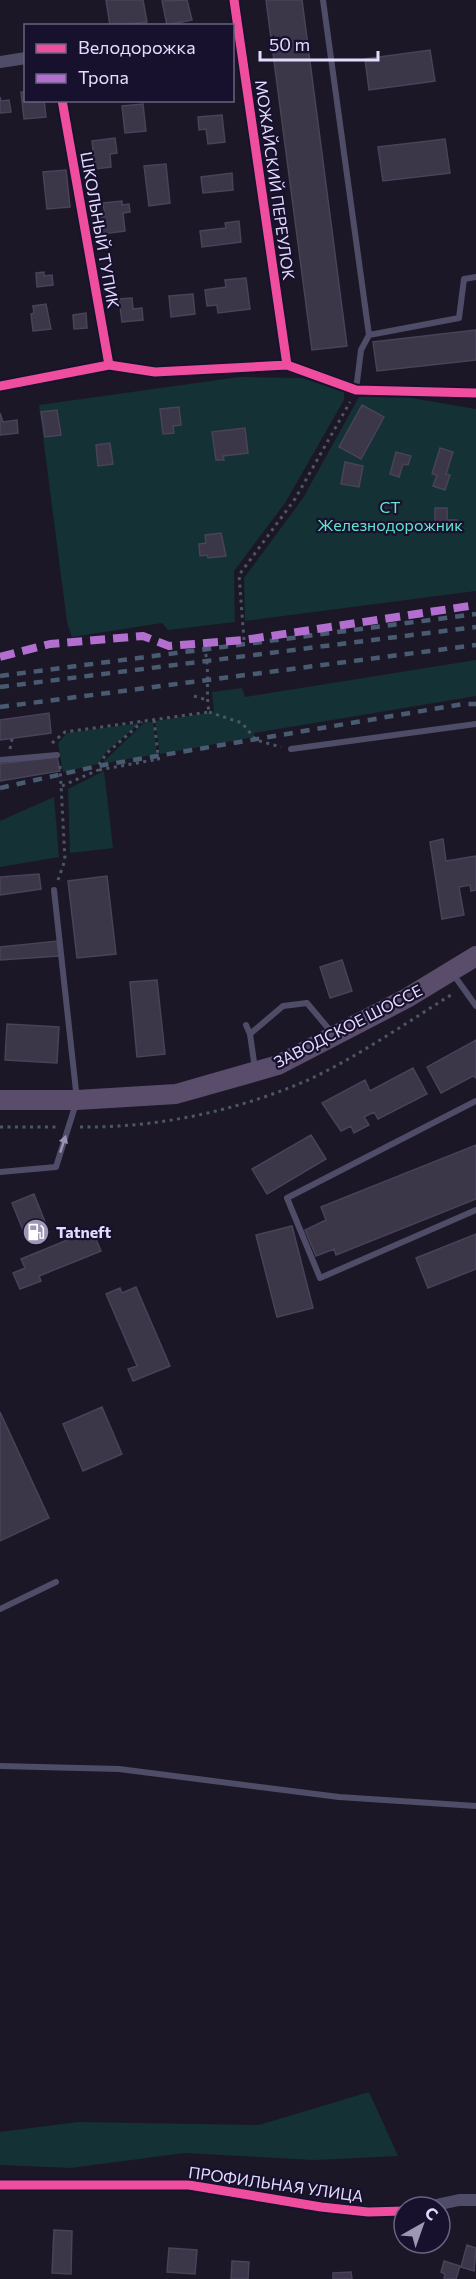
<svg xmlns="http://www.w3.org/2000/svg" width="476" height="2279" font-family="Commissioner,sans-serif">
  <rect width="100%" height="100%" fill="#1c1727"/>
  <!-- green -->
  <path fill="#143135" d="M239 377 302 378 344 392V400L285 503 234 571 235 622 168 630 162 623 72 637 67 622 39 405Z
    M394 395 476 409V591L245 621 244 578 303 498 359 397Z
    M476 660V696L254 733V737L160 754 155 721 214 712 212 692 242 688 245 697Z
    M153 722 157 754 101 764 144 723Z
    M140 723 106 752 98 764 63 772 58 743 67 733Z
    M104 771 113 848 70 853 68 789Z
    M54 797 59 857 0 867V821Z
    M369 2092 398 2156 315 2160 184 2153 71 2168 0 2165V2132L78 2122 259 2125Z"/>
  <!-- building -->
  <path fill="#3b3648" stroke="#494259" stroke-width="1.5" d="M106 0H143L147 22 110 26Z
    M187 0 192 20 167 25 162 1Z
    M266 0H302L347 346 312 350Z
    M430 50 435 81 369 90 365 59Z
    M21 92H26V100H44L46 117 24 119Z
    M0 97 1 101 9 100 11 112 0 113Z
    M143 104 146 131 125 133 122 106Z
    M222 115 225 142 208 144 206 129 199 130 198 117Z
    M115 138 117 153 110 154 111 167 95 169 92 141Z
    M445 139 450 173 383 181 378 147Z
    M166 164 170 203 149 206 144 166Z
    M66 170 70 207 47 209 43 172Z
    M232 173 233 190 203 193 201 177Z
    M122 201V205L129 204 130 212 123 213 125 231 102 234 100 216H105L103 203Z
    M239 221 241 242 202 247 200 231 226 228 225 223Z
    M44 272V276L52 275 53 285 37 287 36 273Z
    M246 278 250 309 218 313 217 305 207 306 205 290 226 287 225 280Z
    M193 294 195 314 171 317 169 296Z
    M132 298 133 309 142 308 143 320 122 322 119 299Z
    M46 304 51 329 33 331 31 314 34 313 33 306Z
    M86 313 87 328 74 329 73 315Z
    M476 330V360L377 371 373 342Z
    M362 405 384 417 361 459 339 447Z
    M179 407 181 425 173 426 174 433 163 434 160 409Z
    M57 410 61 435 45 437 41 412Z
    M0 413 3 422 17 420 18 433 0 435Z
    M245 428 248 453 223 456 224 460H216L212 432Z
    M110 443 113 464 98 466 96 445Z
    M440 448 453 452 446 474 450 475 445 490 433 486 437 475 432 474Z
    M396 452 411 456 408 465 403 464 399 477 390 474Z
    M345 462 363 466 359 487 341 484Z
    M435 508H447V520H457V531L435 532Z
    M221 533 226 556 208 558 207 555 200 556 199 544 206 543 205 535Z
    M49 713 51 733 0 740V720Z
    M57 757 60 771 0 781V764Z
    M443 839 446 861 476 856V890L471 891 470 885 459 887 464 915 442 919 430 842Z
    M39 874 41 889 0 895V877Z
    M107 876 116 954 77 958 68 881Z
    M58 941 59 956 0 960V947Z
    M342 960 352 991 330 998 320 967Z
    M157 980 165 1054 137 1057 130 982Z
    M7 1024 59 1027 57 1063 5 1060Z
    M476 1040V1078L473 1076 441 1093 427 1067Z
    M413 1068 427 1094 378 1119 374 1112 364 1117 369 1125 354 1133 351 1126 341 1131 322 1103 365 1080 370 1091Z
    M311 1135 326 1159 267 1194 252 1169Z
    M476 1145V1199L336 1255 334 1249 316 1256 305 1230 326 1220 321 1207Z
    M34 1194 49 1232 27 1240 12 1203Z
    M292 1226 313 1308 277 1317 256 1235Z
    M92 1230 101 1251 39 1276 41 1281 20 1289 13 1273 25 1268 21 1259Z
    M476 1234V1269L428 1288 416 1258Z
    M136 1287 170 1366 133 1381 128 1369 137 1366 106 1294 120 1288 122 1293Z
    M102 1407 122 1454 83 1471 63 1424Z
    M0 1412 49 1518 0 1541Z
    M54 2230 72 2231 71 2274 52 2273Z
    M467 2245 476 2248 474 2271 461 2267Z
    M169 2248 197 2250 195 2274 167 2272Z
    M232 2261 249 2262 248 2279H231Z
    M444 2261 460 2266 456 2279H444L445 2274 441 2272Z
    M351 2272 352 2279H333V2273Z"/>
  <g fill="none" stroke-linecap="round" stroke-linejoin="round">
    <!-- path -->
    <path stroke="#4b5768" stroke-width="3" stroke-dasharray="3 4.5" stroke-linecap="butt" d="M244 640 239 575 295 499 350 402
      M194 696 207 700
      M209 712 242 723 256 740 281 747
      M154 720 159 763
      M52 743 65 732 209 712C205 690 211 666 203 644
      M10 749 12 739
      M99 770 159 759
      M62 786 98 770V766L107 753 142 722
      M58 880 65 860 60 766
      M0 1127H59
      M80 1127C157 1128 237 1111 308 1080 359 1056 406 1023 454 993"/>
    <!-- lane -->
    <path stroke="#4f4c67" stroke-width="6" d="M323 0 369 335 361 350 356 390
      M369 335 459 318 464 279 476 277
      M291 749 476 724
      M0 760 57 755
      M453 974 476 1006
      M246 1025 250 1034
      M255 1069 250 1034 283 1006 307 1003 333 1034
      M476 1101 287 1198 320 1278 476 1210
      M0 1172 56 1167 77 1100 54 890
      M0 1609 56 1582
      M0 1766 119 1769 339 1797 476 1806"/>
    <!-- street -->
    <path stroke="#4f4c67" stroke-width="12" d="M234 0 287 365
      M0 62 26 58
      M62 100 109 365
      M0 386 109 365 155 372 287 365 356 390 476 393
      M0 2185H189L321 2207 368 2212 404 2211
      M427 2207 459 2200H476"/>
    <!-- primary -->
    <path stroke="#594d6b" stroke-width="20" d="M0 1100H77L176 1094 278 1065 407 998 476 956"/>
    <!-- rail -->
    <path stroke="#495b71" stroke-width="4.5" stroke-dasharray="9 8" stroke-linecap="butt" d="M0 676 476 614
      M0 687 476 627
      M0 707 476 645
      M0 788 98 766 463 704H476"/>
    <!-- quiet -->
    <path stroke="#b36fd0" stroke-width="8" stroke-dasharray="15 8" stroke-linecap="butt" d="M0 657 50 644 143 636 169 646 244 640 476 605"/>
    <defs>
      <path id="cycleway" d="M234 0 287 365
        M62 100 109 365
        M0 386 109 365 155 372 287 365 356 390 476 393
        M0 2185H189L321 2207 368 2212 404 2211"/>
    </defs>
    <!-- cycleway casing -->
    <use href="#cycleway" stroke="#18112d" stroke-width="13"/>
    <!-- cycleway -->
    <use href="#cycleway" stroke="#ef4d9e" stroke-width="9"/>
  </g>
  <!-- one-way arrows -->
  <defs><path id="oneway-solid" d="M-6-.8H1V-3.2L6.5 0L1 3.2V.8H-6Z" transform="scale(1.5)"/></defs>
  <use fill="#9994b3" href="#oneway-solid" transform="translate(63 1144) rotate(-72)"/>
  <!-- icons -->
  <defs>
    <symbol id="fuel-disc" viewBox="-11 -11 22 22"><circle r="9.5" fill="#9d97b3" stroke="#18112d"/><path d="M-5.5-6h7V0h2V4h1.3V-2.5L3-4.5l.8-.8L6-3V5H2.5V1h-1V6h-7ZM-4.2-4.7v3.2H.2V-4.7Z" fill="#fff"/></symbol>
  </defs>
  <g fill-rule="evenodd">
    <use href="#fuel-disc" x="21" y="1217" width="30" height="30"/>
  </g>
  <g text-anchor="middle" stroke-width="4.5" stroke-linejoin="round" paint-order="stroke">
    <!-- street labels -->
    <g font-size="16" fill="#e3dcff" stroke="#18112d">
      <text transform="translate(275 180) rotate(82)" y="6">МОЖАЙСКИЙ ПЕРЕУЛОК</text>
      <text transform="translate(100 230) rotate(80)" y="6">ШКОЛЬНЫЙ ТУПИК</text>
      <text transform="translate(348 1026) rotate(-27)" y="6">ЗАВОДСКОЕ ШОССЕ</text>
      <text transform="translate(276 2184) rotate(8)" y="6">ПРОФИЛЬНАЯ УЛИЦА</text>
    </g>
    <!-- park labels -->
    <g font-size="16" fill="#62e5cf" stroke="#18112d">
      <text x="390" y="513">СТ<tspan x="390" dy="18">Железнодорожник</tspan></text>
    </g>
    <!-- poi labels -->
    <g font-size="16" font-weight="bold" fill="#e3dcff" stroke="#18112d" text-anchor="start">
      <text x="56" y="1238">Tatneft</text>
    </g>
  </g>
  <!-- legend -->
  <rect x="24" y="24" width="210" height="78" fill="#18112d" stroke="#696281" stroke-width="1.5"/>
  <rect x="36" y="44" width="30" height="9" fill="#ef4d9e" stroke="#696281" stroke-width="1.5"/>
  <text x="78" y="54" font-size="18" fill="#e3dcff">Велодорожка</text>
  <rect x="36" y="74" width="30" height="9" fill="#b36fd0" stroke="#696281" stroke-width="1.5"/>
  <text x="78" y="84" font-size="18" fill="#e3dcff">Тропа</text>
  <!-- north arrow -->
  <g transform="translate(422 2225) rotate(40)"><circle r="28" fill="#18112d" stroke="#696281" stroke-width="1.5"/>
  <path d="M0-4.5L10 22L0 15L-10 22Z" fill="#9d97b3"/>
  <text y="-9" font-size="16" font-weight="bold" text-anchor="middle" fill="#e3dcff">С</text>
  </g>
  <!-- scale -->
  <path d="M260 51v9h118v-9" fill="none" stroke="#e3dcff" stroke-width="3"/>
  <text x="269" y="51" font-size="18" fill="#e3dcff" stroke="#18112d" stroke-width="4.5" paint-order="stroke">50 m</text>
</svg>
